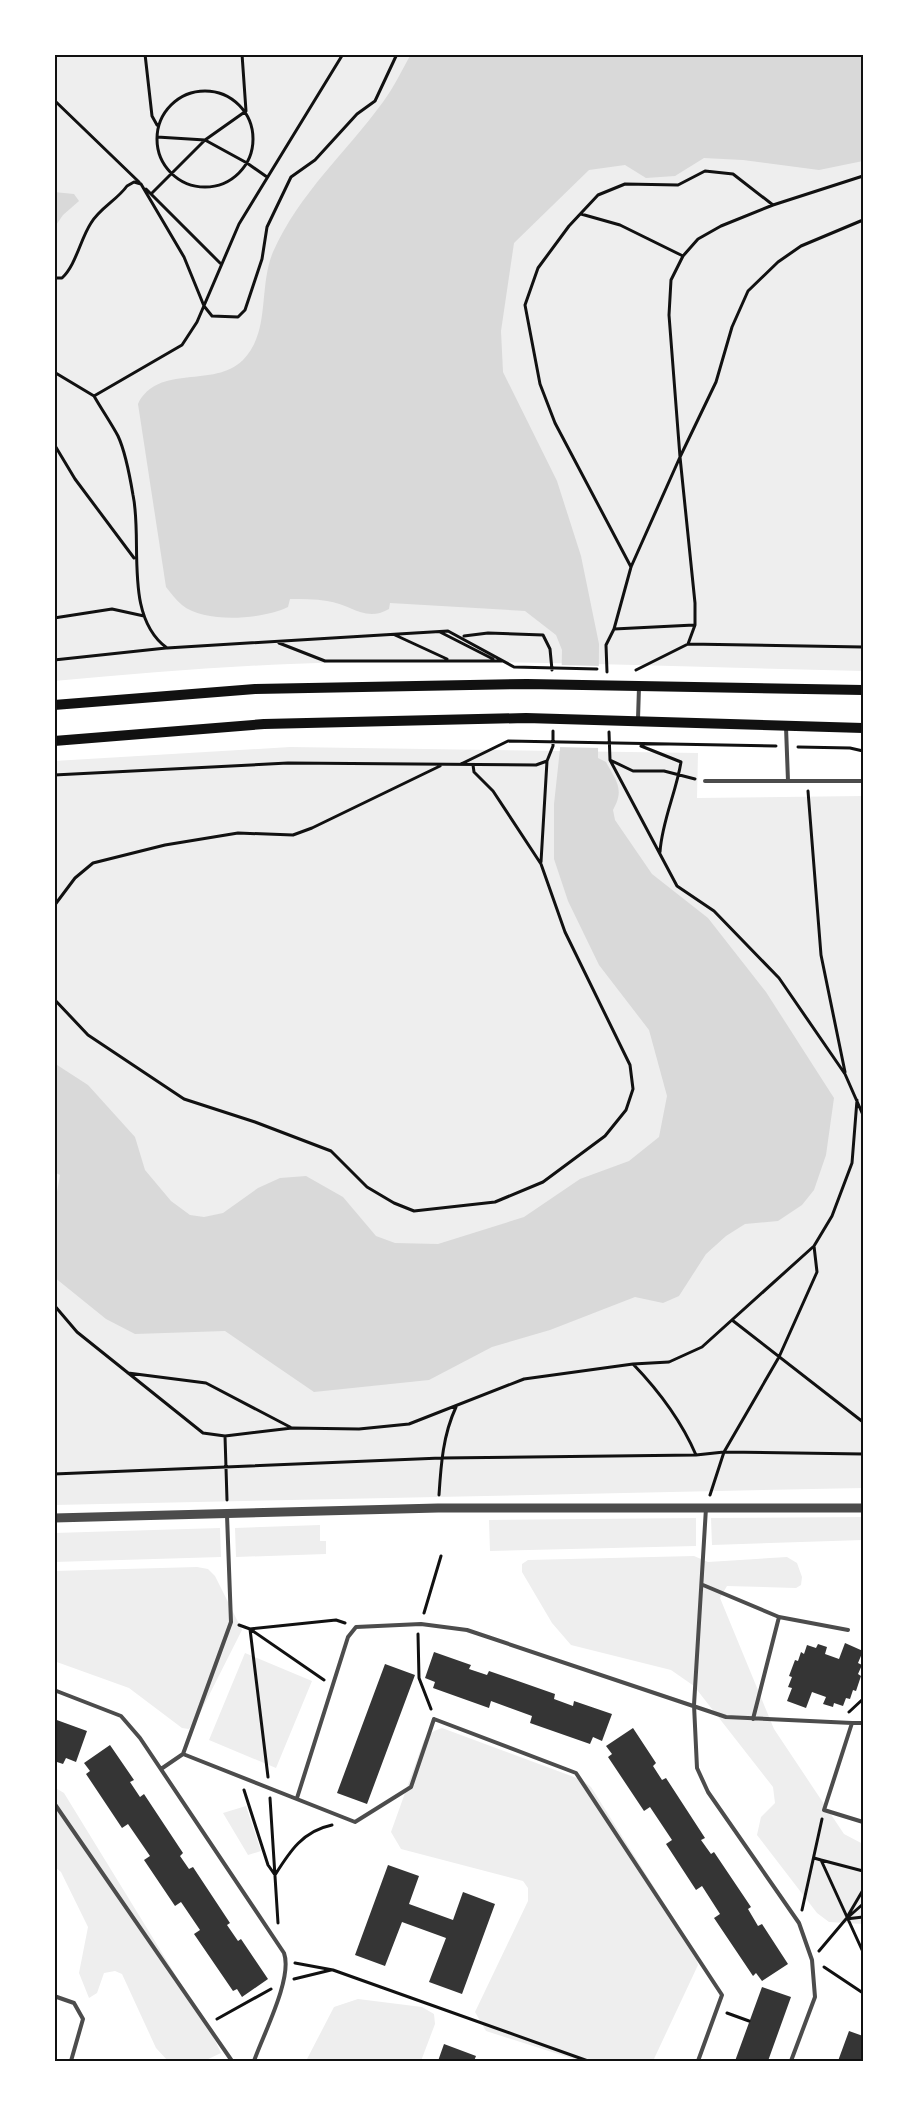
<svg xmlns="http://www.w3.org/2000/svg" width="917" height="2115" font-family="'IBM Plex Sans',sans-serif">
  <rect width="100%" height="100%" fill="#fff"/>
  <!-- green -->
  <path fill="#eee" d="M54 54H863V671C672 667 481 657 290 664 211 667 133 674 54 681Z
    M290 747 698 753 697 798 863 796V1488L54 1505V761Z
    M863 1517V1540L712 1545 711 1518Z
    M696 1518V1546L490 1551 489 1520Z
    M320 1525V1541H326V1554L236 1557 235 1528Z
    M220 1528 221 1557 54 1562V1533Z
    M694 1556 708 1562 787 1557 797 1563 802 1577 801 1585 796 1588 727 1586 720 1598 774 1729 844 1834 863 1844V1924L829 1922 817 1913 757 1835 761 1817 775 1803 773 1787 694 1686 671 1670 571 1645 552 1623 522 1572V1564L528 1560Z
    M197 1567 208 1569 215 1576 242 1630 196 1721 189 1729 182 1728 129 1688 54 1661V1571Z
    M245 1653 312 1681 276 1768 209 1740Z
    M442 1728 582 1780 591 1787 695 1952 698 1965 653 2061H580L486 2031 475 2012 528 1901V1888L523 1881 401 1849 391 1832 424 1740 434 1731Z
    M54 1787 64 1793 213 2036 221 2053 204 2061H168L156 2048 122 1974 115 1971 104 1973 97 1993 89 1998 79 1973 88 1927 61 1872 54 1866Z
    M246 1806 261 1851 248 1855 223 1813Z
    M358 1999 422 2007 434 2014 435 2024 421 2061H306L334 2007Z"/>
  <!-- water -->
  <path fill="#d9d9d9" d="M411 54H863V161L819 170 743 160 704 158 675 176 646 178 625 165 589 170 514 243 501 331 503 372 557 481 581 556 599 644 598 758 606 762C616 781 625 789 613 810L615 820 652 874 708 918 766 992 834 1098 826 1155 814 1190 802 1205 778 1221 745 1224 726 1236 706 1254 679 1296 663 1303 635 1297 550 1330 492 1347 429 1380 314 1392 225 1331 135 1334 106 1319 54 1277V1209L60 1175 54 1172V1063L88 1085 135 1137 145 1170 171 1201 190 1215 204 1217 223 1213 258 1188 280 1178 306 1176 343 1197 376 1236 395 1243 438 1244 524 1217 580 1179 629 1161 659 1137 667 1096 649 1030 599 965 568 901 554 859V804L560 749 562 650 556 635 525 611 390 603 389 609C365 623 351 604 327 601 315 599 302 599 290 599L288 607C264 619 205 624 182 605 176 600 171 593 166 587L138 404C158 363 214 389 243 360 271 331 258 288 273 252 300 192 345 154 383 102 394 87 402 70 411 54Z
    M54 192 74 194 79 201 63 215 54 228Z"/>
  <!-- pier -->
  <path fill="#fff" d="M558 665 602 666 601 748 557 747Z"/>
  <!-- building -->
  <path fill="#353535" d="M845 1643 863 1651 858 1663 862 1665 858 1674 861 1676 856 1691 853 1690 850 1699 846 1698 843 1706 834 1703 833 1707 823 1704 826 1697 812 1692 806 1708 787 1701 792 1688 788 1687 792 1677 789 1676 795 1660 798 1661 801 1652 804 1654 807 1645 816 1648 818 1644 827 1647 825 1654 839 1659Z
    M434 1652 471 1665 469 1669 487 1675 489 1671 555 1694 554 1699 573 1706 574 1701 612 1714 602 1741 593 1737 590 1744 530 1723 532 1716 491 1701 489 1708 433 1688 435 1682 425 1678Z
    M385 1664 415 1675 367 1804 337 1793Z
    M54 1719 87 1731 76 1762 66 1758 63 1764 54 1761Z
    M633 1728 656 1763 653 1766 662 1780 666 1778 705 1838 701 1840 711 1854 714 1852 751 1907 748 1909 758 1926 762 1924 788 1964 762 1981 756 1973 753 1976 714 1918 720 1914 702 1886 696 1890 666 1844 672 1840 650 1807 644 1811 608 1757 612 1754 606 1746Z
    M110 1745 134 1780 130 1782 140 1797 144 1794 183 1853 180 1856 189 1869 193 1867 230 1923 227 1925 238 1941 241 1939 268 1979 242 1997 237 1989 233 1991 194 1934 200 1930 181 1902 175 1906 144 1860 150 1856 128 1824 122 1828 86 1774 90 1771 84 1763Z
    M388 1865 419 1876 409 1904 453 1920 463 1892 495 1904 462 1994 429 1982 446 1938 402 1922 385 1966 355 1955Z
    M762 1987 791 1997 768 2061H735Z
    M849 2031 863 2036V2061H838Z
    M444 2044 476 2056 474 2061H438Z"/>
  <g fill="none" stroke-linecap="round" stroke-linejoin="round">
    <!-- path -->
    <path stroke="#111" stroke-width="3" d="M145 54 152 116 157 125
      M157 139a48 48 0 1 1 96 0a48 48 0 1 1-96 0Z
      M54 100 139 182
      M157 137 205 140 247 163 267 177
      M146 189 220 263
      M151 194 205 140 246 111 242 54
      M581 214 620 225 683 256
      M54 278H62C76 265 80 240 91 223 100 208 117 200 127 186L134 182 141 184 184 257 204 306 212 316 238 317 245 310 262 259 267 227 291 177 315 160 357 114 375 101 397 54
      M54 372 94 396 182 345 197 322 239 224 343 54
      M94 396C102 410 111 423 118 436 126 453 130 477 133 495 143 541 123 616 167 648L448 631 514 667 597 669
      M54 444 75 479 134 558
      M631 567 555 423 540 384 525 305 538 268 569 226 598 195 625 184 678 185 705 171 733 174 773 205
      M54 618 112 609 144 616
      M614 629 631 567 680 457 669 315 671 280 683 256 698 239 721 226 773 205 863 176
      M440 632 493 659
      M395 635 447 659
      M464 636 488 633 543 635 550 649 552 670
      M279 643 325 661H503
      M688 644 695 625V603L680 457 716 382 732 327 748 291 778 262 801 246 863 220
      M54 660 166 648
      M636 670 688 644 863 647
      M607 672 606 645 614 629 694 625
      M609 732 610 760
      M641 746 681 762C676 793 662 821 660 852
      M798 747 850 748 863 751
      M461 764 508 741 776 746
      M54 775 288 763 536 765 547 761 553 746V731
      M695 779 664 771H633L610 760 677 886 714 911 779 978 845 1074 863 1115
      M808 791 821 955 845 1072
      M541 862 547 761
      M54 906 75 878 93 863 165 845 238 833 293 835 312 828 440 766
      M54 999 88 1035 184 1099 255 1122 331 1151 367 1187 394 1203 414 1211 495 1202 543 1182 605 1136 626 1110 633 1089 630 1065 565 932 541 864 493 791 474 772 473 765
      M54 1305 77 1332 203 1433 225 1436 227 1500
      M732 1320 863 1422
      M633 1364C659 1391 681 1420 696 1455
      M128 1373 206 1383 290 1427
      M225 1436 292 1428 359 1429 409 1424 524 1379 633 1364 669 1362 702 1347 814 1246 832 1216 852 1163 857 1100
      M54 1474 441 1458 696 1455 724 1452 863 1454
      M439 1495C441 1464 443 1435 456 1407
      M710 1495 724 1452 779 1357 817 1272 814 1246
      M424 1613 441 1556
      M239 1625 250 1629 324 1680
      M418 1634 419 1678 431 1709
      M849 1712 863 1699
      M268 1777 250 1629 336 1620 345 1623
      M244 1790 268 1865 275 1875C290 1851 303 1831 332 1825
      M270 1798 278 1923
      M814 1858 821 1860 863 1952
      M821 1860 863 1871
      M863 1890 846 1919 863 1917
      M802 1910 822 1819
      M819 1951 846 1919 863 1904
      M295 1963 333 1970 588 2061
      M824 1967 863 1993
      M294 1979 331 1970
      M727 2013 749 2021
      M217 2019 271 1989"/>
    <!-- service -->
    <path stroke="#4c4c4c" stroke-width="4" d="M638 719 639 687
      M786 727 788 781H863
      M705 781H788
      M706 1508 694 1705 697 1768 708 1792 799 1923 812 1960 815 1997 791 2061
      M227 1515 231 1622 183 1754 355 1822 411 1787 434 1719 576 1773 722 1995 698 2061
      M703 1585 779 1617 753 1719
      M779 1617 848 1630
      M54 1690 121 1716 140 1738 284 1953C293 1978 263 2035 254 2061
      M863 1723H852L824 1810 863 1822
      M161 1769 183 1754
      M297 1798 348 1637 356 1627 421 1624 467 1630 726 1717 852 1723
      M54 1803 232 2061
      M54 1996 74 2003 83 2019 71 2061"/>
    <!-- tertiary -->
    <path stroke="#4c4c4c" stroke-width="9" d="M54 1518 438 1508H863"/>
    <!-- secondary -->
    <path stroke="#111" stroke-width="10" d="M54 705 255 689 527 684 863 690
      M54 741 264 724 526 718 863 728"/>
  </g>
  <!-- border -->
  <rect width="917" height="2115" fill="none" stroke="#ffffff" stroke-width="111"/>
  <rect x="56" y="56" width="806" height="2004" fill="none" stroke="#111" stroke-width="2"/>
</svg>
